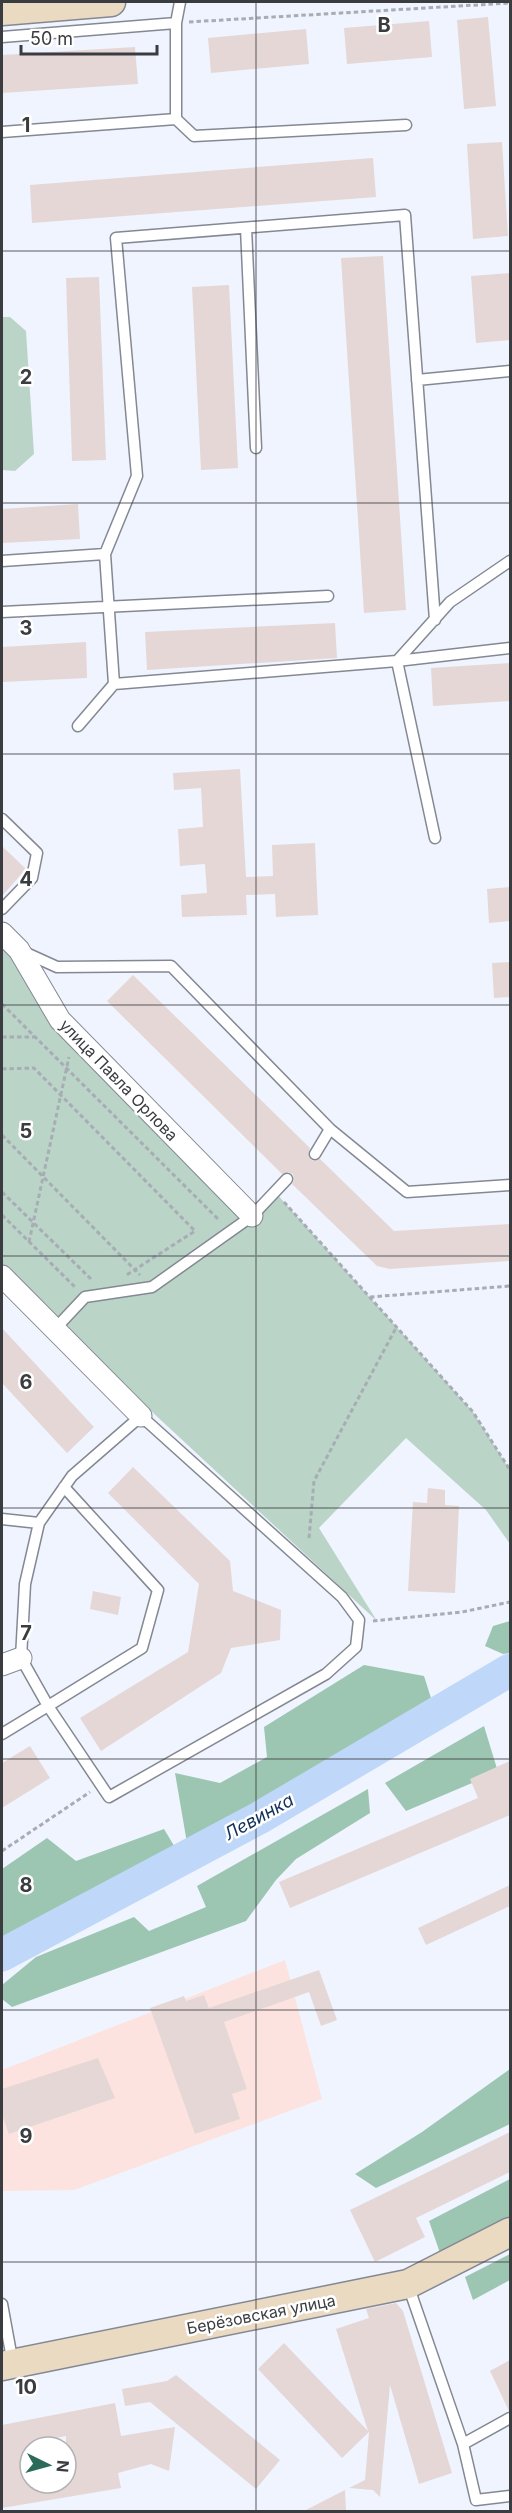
<svg xmlns="http://www.w3.org/2000/svg" width="512" height="2513" font-family="Inter,sans-serif">
  <rect width="100%" height="100%" fill="#eff4ff"/>
  <!-- industrial -->
  <path fill="#fde3df" d="M285 1960 322 2099 74 2190 2 2191V2070Z"/>
  <!-- green -->
  <path fill="#bad5c7" d="M2 317H10L26 331 34 454 15 471 2 470Z
    M2 933 60 1020 251 1216 275 1192 473 1412 510 1470V1544L486 1510 406 1438 319 1528 377 1621 150 1410 2 1264Z"/>
  <!-- forest -->
  <path fill="#9cc6b2" d="M510 1621V1653L503 1654 485 1646 493 1626Z
    M364 1665 424 1676 431 1698 232 1820 187 1843 175 1773 220 1783 267 1757 264 1727Z
    M484 1726 498 1772 406 1811 385 1783Z
    M368 1789 370 1813 296 1859 276 1880 246 1921 12 2007 2 1999V1985L36 1957 134 1917 149 1931 206 1907 197 1886Z
    M164 1829 176 1849 2 1944V1869L47 1838 76 1861Z
    M510 2069V2124L376 2188 355 2174 422 2132Z
    M510 2179V2220L441 2256 429 2221Z
    M510 2254V2280L473 2300 465 2277Z"/>
  <g fill="none" stroke-linecap="round" stroke-linejoin="round">
    <!-- river -->
    <path stroke="#bfd7f9" stroke-width="33" d="M2 1955 259 1818 510 1670"/>
  </g>
  <!-- building -->
  <path fill="#e5d7d6" fill-rule="evenodd" d="M488 17 496 106 464 109 457 20Z
    M429 21 432 57 347 64 344 28Z
    M306 29 309 64 211 73 208 38Z
    M135 47 138 84 2 93V55Z
    M502 142 508 236 473 239 467 144Z
    M373 158 376 197 32 223 30 185Z
    M383 256 406 610 364 613 341 258Z
    M510 273V340L476 343 471 276Z
    M99 277 106 460 72 461 66 278Z
    M229 285 238 468 201 470 192 287Z
    M78 504 80 539 2 543V509Z
    M335 623 337 658 147 670 145 632Z
    M86 642 87 678 2 682V647Z
    M510 663V701L433 706 431 668Z
    M240 769 246 877 273 876 272 845 315 843 318 915 276 917 275 894 246 895 247 915 182 917 181 895 207 893 205 864 180 866 178 829 203 827 201 788 174 790 173 773Z
    M2 846 26 869 2 896Z
    M510 887V921L489 923 487 889Z
    M510 962V997L494 998 492 963Z
    M133 975 310 1148 308 1154 311 1160 315 1161 320 1159 394 1231 510 1224V1261L390 1269 377 1266 292 1184 294 1180 293 1174 288 1172 282 1174 107 1001Z
    M2 1328 94 1427 67 1453 2 1383Z
    M133 1467 230 1561 233 1591 281 1610 280 1640 231 1648 221 1673 101 1751 80 1718 188 1652 199 1584 108 1493Z
    M428 1488 445 1490V1505L459 1506 455 1593 408 1591 413 1502 427 1503Z
    M93 1591 121 1597 118 1615 90 1609Z
    M30 1746 50 1778 2 1808V1763Z
    M510 1761V1815L290 1908 279 1882 478 1798 470 1779Z
    M510 1885V1906L426 1945 418 1928Z
    M319 1970 337 2020 321 2026 309 1992 224 2022 247 2089 232 2094 240 2119 195 2134 150 2008 184 1996 186 2001 204 1995 209 2008Z
    M98 2058 115 2098 9 2134 2 2115V2089Z
    M510 2132V2172L416 2218 425 2237 375 2262 350 2210Z
    M396 2303 403 2311 452 2473 419 2484 390 2385 380 2497 373 2490 349 2488 365 2480 369 2432 342 2458 258 2369 284 2343 368 2431 336 2329 369 2318 366 2309Z
    M510 2360V2411H509L490 2371Z
    M176 2375 280 2460 256 2489 150 2402 125 2406 122 2389 167 2381Z
    M115 2403 121 2436 175 2427 169 2471 151 2464 118 2473 121 2488 2 2508V2425ZM66 2436V2483H30V2443Z
    M345 2490 346 2511H304Z"/>
  <g fill="none" stroke-linecap="round" stroke-linejoin="round">
    <defs>
      <path id="lane" d="M2 37 176 23 180 2
        M176 119 194 136 406 125
        M2 132 176 119V23
        M246 228 256 448
        M417 380 510 371
        M105 554 137 476 116 238 405 215 435 620
        M2 561 105 554 114 684
        M2 612 328 596
        M78 726 114 684 397 661 450 602 510 561
        M2 819 37 853 32 878 2 909
        M435 838 397 661 510 648
        M24 952 57 967 171 966 330 1129
        M315 1154 330 1129 407 1192 510 1185
        M54 1330 85 1297 152 1287 252 1216 287 1179
        M2 1519 39 1523
        M2 1734 48 1706 109 1797 326 1674 356 1647 359 1620 342 1597 141 1416 72 1476 39 1523 25 1584 21 1658 48 1706 142 1648 158 1590 64 1487
        M408 2285 463 2444 476 2500 510 2496
        M2 2304 13 2364
        M463 2444 510 2418"/>
      <path id="street" d="M2 933 19 950 60 1020 252 1216
        M2 1276 141 1416
        M2 1665 21 1658"/>
      <path id="secondary" d="M2 11 111 2
        M2 2366 408 2284 510 2232"/>
    </defs>
    <!-- lane casing -->
    <use href="#lane" stroke="#848892" stroke-width="13"/>
    <!-- street casing -->
    <use href="#street" stroke="#848892" stroke-width="23"/>
    <!-- secondary casing -->
    <use href="#secondary" stroke="#848892" stroke-width="31"/>
    <!-- path -->
    <path stroke="#a8acb4" stroke-width="3" stroke-dasharray="4.5 3" stroke-linecap="butt" d="M189 22 510 3
      M2 1004 220 1221
      M2 1037H35
      M2 1069 34 1068 195 1231 125 1276
      M2 1135 140 1275
      M2 1192 93 1281
      M284 1202 473 1412 510 1470
      M2 1215 75 1287
      M29 1242 69 1057
      M370 1297 510 1286
      M309 1538 314 1481 397 1326
      M373 1621 462 1612 510 1602
      M2 1851 90 1792"/>
    <!-- lane -->
    <use href="#lane" stroke="#fff" stroke-width="10"/>
    <!-- street -->
    <use href="#street" stroke="#fff" stroke-width="21"/>
    <!-- secondary -->
    <use href="#secondary" stroke="#eadac2" stroke-width="28"/>
  </g>
  <!-- grid -->
  <path fill="none" stroke="#3a3c40" stroke-width="1.5" stroke-opacity="0.55" d="M256 2V2512M2 251H510M2 503H510M2 754H510M2 1005H510M2 1256H510M2 1508H510M2 1759H510M2 2010H510M2 2262H510"/>
  <g text-anchor="middle" stroke-width="5" stroke-linejoin="round" paint-order="stroke">
    <!-- street labels -->
    <g font-size="16" fill="#3a3c40" stroke="#fff">
      <text transform="translate(119 1080) rotate(46)" y="6">улица Павла Орлова</text>
      <text transform="translate(261 2314) rotate(-11)" y="6">Берёзовская улица</text>
    </g>
    <!-- water labels -->
    <g font-size="18" font-style="italic" fill="#11315b" stroke="#fff">
      <text transform="translate(259 1817) rotate(-29)" y="6">Левинка</text>
    </g>
  </g>
  <g font-size="20" text-anchor="middle" font-weight="bold" fill="#3a3c40" stroke="#fff" stroke-width="5" stroke-linejoin="round" paint-order="stroke">
    <text x="384" y="32">B</text>
    <text x="26" y="132">1</text>
    <text x="26" y="384">2</text>
    <text x="26" y="635">3</text>
    <text x="26" y="886">4</text>
    <text x="26" y="1138">5</text>
    <text x="26" y="1389">6</text>
    <text x="26" y="1640">7</text>
    <text x="26" y="1892">8</text>
    <text x="26" y="2143">9</text>
    <text x="26" y="2394">10</text>
  </g>
  <!-- border -->
  <rect width="512" height="2513" fill="none" stroke="#3a3c40" stroke-width="6"/>
  <!-- north arrow -->
  <g transform="translate(48 2465) rotate(95)"><circle r="28" fill="#ffffff" stroke="#b0b1b3" stroke-width="1.5"/>
  <path d="M0-4.5L10 22L0 15L-10 22Z" fill="#2b6b59"/>
  <text y="-9" font-size="16" font-weight="bold" text-anchor="middle" fill="#3a3c40">N</text>
  </g>
  <!-- scale -->
  <path d="M21 45v9h136v-9" fill="none" stroke="#3a3c40" stroke-width="3"/>
  <text x="30" y="45" font-size="18" fill="#3a3c40" stroke="#ffffff" stroke-width="4.5" paint-order="stroke">50 m</text>
</svg>
